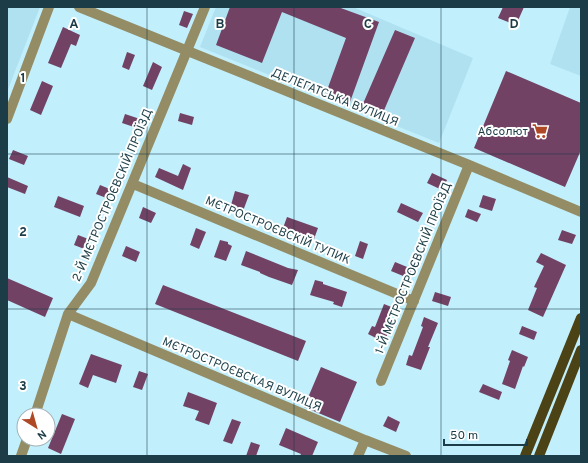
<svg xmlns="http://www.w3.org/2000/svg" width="588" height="463" font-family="Overpass,sans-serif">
  <rect width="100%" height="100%" fill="#c1effc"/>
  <!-- built -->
  <path fill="#b0e1f1" d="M7 7H40L7 92Z
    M216 7H353L473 58 439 143 200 47Z
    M570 7H581V76L550 64Z"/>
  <!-- building -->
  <path fill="#724265" d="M230 7H338L379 22 350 102 326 93 346 38 282 12 262 63 216 45Z
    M503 7H524L516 25 498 18Z
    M184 11 193 14 187 28 179 25Z
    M63 27 80 35 76 46 71 44 61 68 48 63Z
    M395 30 415 38 382 115 362 106Z
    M127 52 135 55 129 70 122 67Z
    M153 62 162 67 152 90 143 86Z
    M506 71 581 103V150L565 187 474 148Z
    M42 81 53 86 41 115 30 110Z
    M180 113 194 117 192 125 178 121Z
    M125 114 140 119 137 128 122 123Z
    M13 150 28 156 24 165 9 159Z
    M183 164 191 168 183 190 155 177 159 168 178 176Z
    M432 173 447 180 442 190 427 183Z
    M7 177 28 186 25 194 7 187Z
    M100 185 112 190 109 199 96 194Z
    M235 191 249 195 243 211 233 207 234 206 231 205Z
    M483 195 496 199 492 211 479 207Z
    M58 196 84 206 80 217 54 207Z
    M401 203 423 213 418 222 397 212Z
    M143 207 156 213 151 223 139 218Z
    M468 209 481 214 477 222 465 217Z
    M287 217 318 228 314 239 305 236V235L283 228Z
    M196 228 206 232 199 249 190 245Z
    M562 230 576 235 572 244 558 240Z
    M78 235 91 240 87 250 74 245Z
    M220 240 228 242V244L232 246 226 261 214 257Z
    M360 241 368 244 363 259 355 256Z
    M126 246 140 252 136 262 122 256Z
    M246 251 288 268 298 270 292 285 269 277 260 273V272L241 265Z
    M541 253 566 265 543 317 528 310 537 288 534 287 544 266 536 262Z
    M395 262 412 269 408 278 391 271Z
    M7 278 53 298 45 317 7 300Z
    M315 280 323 282V284L347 292 342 307 333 304 334 302 310 295Z
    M163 285 306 341 298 361 155 304Z
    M435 292 451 297 448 306 432 301Z
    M384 304 394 308 385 332 388 333 384 342 368 334 372 326 375 327Z
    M424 317 438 323 428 347H430L421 370 406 365 409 355 412 356 423 327 421 326Z
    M522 326 537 332 534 340 519 334Z
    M512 350 528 357 524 367 523 366 515 389 502 384 510 361 508 360Z
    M91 354 122 365 116 383 93 375 88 388 79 384Z
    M321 367 357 382 340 422 304 407Z
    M139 371 148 374 142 390 133 387Z
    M483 384 502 392 499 400 479 392Z
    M188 392 217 403 209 425 195 420 199 411 183 406Z
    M62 414 75 419 61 454 48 448Z
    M388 416 400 422 396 432 383 426Z
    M232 419 241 422 232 444 223 441Z
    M286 428 318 442 312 456H300L301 454 279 445Z
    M251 442 260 445 256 456H246Z"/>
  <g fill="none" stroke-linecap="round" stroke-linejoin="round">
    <!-- minor -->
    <path stroke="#938c64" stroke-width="10" d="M79 7 469 165 581 212
      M7 119 49 7
      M133 184 414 301
      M68 314 365 440 406 456
      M381 381 469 165
      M35 415 68 314 91 283 205 7
      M21 456 27 439
      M358 456 365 440"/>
    <!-- major -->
    <path stroke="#4b4215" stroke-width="10" d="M525 456 581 318
      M539 456 581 350"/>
  </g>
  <!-- grid -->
  <path fill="none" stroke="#1c3d47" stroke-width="1" stroke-opacity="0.55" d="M147 7V456M294 7V456M441 7V456M7 154H581M7 309H581"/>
  <!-- icons -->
  <defs>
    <symbol id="supermarket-bare" viewBox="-9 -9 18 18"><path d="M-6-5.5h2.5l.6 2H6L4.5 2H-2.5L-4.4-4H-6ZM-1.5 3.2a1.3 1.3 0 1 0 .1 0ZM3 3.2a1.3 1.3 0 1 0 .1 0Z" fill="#af4825" stroke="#fff" stroke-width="2.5" paint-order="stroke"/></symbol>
  </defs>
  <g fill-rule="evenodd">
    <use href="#supermarket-bare" x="529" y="120" width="22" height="22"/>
  </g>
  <g text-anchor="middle" stroke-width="4" stroke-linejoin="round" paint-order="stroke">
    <!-- street labels -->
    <g font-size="12" fill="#1c3d47" stroke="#fff">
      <text transform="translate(335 97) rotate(22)" y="4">ДЕЛЕГАТСЬКА ВУЛИЦЯ</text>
      <text transform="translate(112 195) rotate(-67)" y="4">2-Й МЄТРОСТРОЄВСКІЙ ПРОЇЗД</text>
      <text transform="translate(278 230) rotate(23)" y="4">МЄТРОСТРОЄВСКІЙ ТУПИК</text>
      <text transform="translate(413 268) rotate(-68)" y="4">1-Й МЄТРОСТРОЄВСКІЙ ПРОЇЗД</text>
      <text transform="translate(242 374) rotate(23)" y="4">МЄТРОСТРОЄВСКАЯ ВУЛИЦЯ</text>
    </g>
    <!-- poi labels -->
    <g font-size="12" fill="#1c3d47" stroke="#fff" text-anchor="end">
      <text x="528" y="135">Абсолют</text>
    </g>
  </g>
  <g font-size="13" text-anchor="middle" font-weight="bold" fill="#1c3d47" stroke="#fff" stroke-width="4" stroke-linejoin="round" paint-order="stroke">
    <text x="74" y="28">A</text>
    <text x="220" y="28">B</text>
    <text x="368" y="28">C</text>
    <text x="514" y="28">D</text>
    <text x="23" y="82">1</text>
    <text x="23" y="236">2</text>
    <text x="23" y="390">3</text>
  </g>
  <!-- border -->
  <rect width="588" height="463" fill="none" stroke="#1c3d47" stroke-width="16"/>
  <!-- north arrow -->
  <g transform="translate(36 427) rotate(143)"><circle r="19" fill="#ffffff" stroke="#a4b1b5"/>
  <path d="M0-3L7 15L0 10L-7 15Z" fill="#af4825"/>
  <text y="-6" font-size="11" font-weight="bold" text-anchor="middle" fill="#1c3d47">N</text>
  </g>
  <!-- scale -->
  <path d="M444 439v6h83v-6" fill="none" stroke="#1c3d47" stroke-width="2"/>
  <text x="450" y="439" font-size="12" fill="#1c3d47" stroke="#ffffff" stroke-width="3" paint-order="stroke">50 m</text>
</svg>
